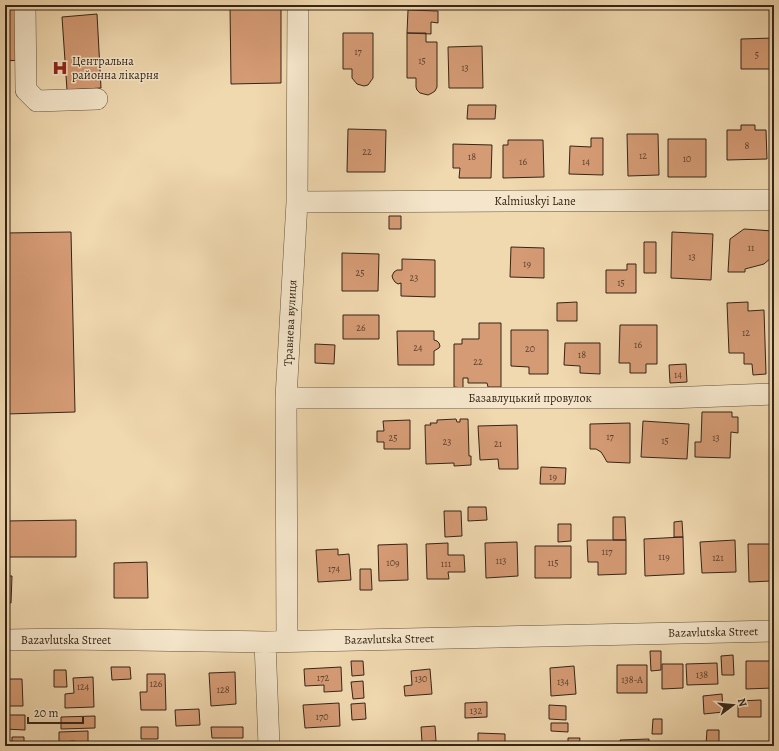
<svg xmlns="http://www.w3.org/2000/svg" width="779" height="751" font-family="Alegreya,serif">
  <rect width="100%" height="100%" fill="#f0d8af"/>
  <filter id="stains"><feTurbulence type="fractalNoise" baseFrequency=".005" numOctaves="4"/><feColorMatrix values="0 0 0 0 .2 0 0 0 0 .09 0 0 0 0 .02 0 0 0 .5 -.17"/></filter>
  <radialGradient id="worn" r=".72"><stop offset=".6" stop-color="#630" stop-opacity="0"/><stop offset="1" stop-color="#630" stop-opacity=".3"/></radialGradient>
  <!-- building -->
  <path fill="#d59b75" stroke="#342519" d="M5 5H19L21 60 5 61Z
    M230 5H281V83L231 84Z
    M408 10 438 11V23L431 22V34L407 33Z
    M97 14 101 88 67 90 62 17Z
    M343 33H373V78L368 85 364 86 357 84 352 78V69H343Z
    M407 33H426V42H437V87L435 91 432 93 428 95 420 93 417 90 416 87V78H407Z
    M774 38V69H741V39Z
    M482 46 483 88H449L448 47Z
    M468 105H496L495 119H467Z
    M741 125H755V130H766L767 159 727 160V130H741Z
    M348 129 386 130 385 172H347Z
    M627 134H658L659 175 628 176Z
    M591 138H603V175L569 174 570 146 591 147Z
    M668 139H706V177H668Z
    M508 140H543L544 177 503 178V145H508Z
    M453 144 492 145 491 178H459L460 168H453Z
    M389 216H401V229H389Z
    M744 229 773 231V256L764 264 745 269V272H728L730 239Z
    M71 232 75 412 6 414 5 365V233Z
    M672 232 713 234 711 280 671 278Z
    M644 242H656V273H644Z
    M511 247 544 248V278L510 277Z
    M342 253 379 254 378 291H342Z
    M402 259 435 260V297L401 296V283L398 284 395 282 393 279 392 276 394 272 397 270H402Z
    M627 264H636V293H606V270H627Z
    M577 302V321H557V303Z
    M748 302V311L764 310 766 374 753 375 752 364H744V353H729L727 303Z
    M343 315H379V339H343Z
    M479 323H501V387H488L487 383H468V378H463V388L454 387V344H462V339H479Z
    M620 325H657V364H646V373H630V363H619Z
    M511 330H548V374H529V367L511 366Z
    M397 331H434V340L437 341 439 343 440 346 439 348 434 351V365H398Z
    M565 343H600V374L580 373V366L564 365Z
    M315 344 335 345 334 364 315 363Z
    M686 364 687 382 670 383 669 365Z
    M702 412H732V417H738V433L731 432 730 458 695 457V442H701Z
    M456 419 457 422H460V419H468L469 456H471V465L454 466V463L426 464 425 425H431L430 423H437V420Z
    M410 420V449H384V442H377V431H384L383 421Z
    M643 421 689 424 687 459 641 457Z
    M630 423V463L607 462 603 455 601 452 596 449H590V424Z
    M517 425 518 469H499L498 459 480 460 478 426Z
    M541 467 566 468 565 484H540Z
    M468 507H486L487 520 468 521Z
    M444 511H461L462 536 445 537Z
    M613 517H625L626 540H613Z
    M76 520V557H5V521Z
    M682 521 683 537H674V522Z
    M558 524H571V541L558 542Z
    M683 537 684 574 645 576 644 539Z
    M587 540H626V574L598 575V562H588Z
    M735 540 736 572 702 573 700 542Z
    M517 542 518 576 486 578 485 543Z
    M448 543V555H464L465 572H448L449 579H427L426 544Z
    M407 544 408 580 379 581 378 545Z
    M748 544H774V574H771V581L749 582Z
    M535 546H571V578H535Z
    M338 549V555L349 554 351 580 318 582 316 550Z
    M147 562 148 598H114V563Z
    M360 569H371L372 590H360Z
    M5 576H12L11 603 5 602Z
    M650 651H661V670L651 671Z
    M733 655 734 675H722L721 656Z
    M351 661H363L364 675 352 676Z
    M746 661H774L773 688 746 689Z
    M717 663 718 684 687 685 686 664Z
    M662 664H683V688L662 689Z
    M617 665H647V693H617Z
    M574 666 576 694 551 696 550 668Z
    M111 667H130L131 679 112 680Z
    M341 667 342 691 324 692V685L305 686 304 669Z
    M430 669 432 694 405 696 404 686 412 685 411 671Z
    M54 670H66L67 687H54Z
    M235 672 236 704 211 706 209 673Z
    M147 674H165L166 710H141L140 692H147Z
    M93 677 94 707 65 708V694L74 693 73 678Z
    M5 679H22L23 706H5Z
    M363 681 364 698 353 699 351 682Z
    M722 694 723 712 704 714 703 696Z
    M761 700V717H738V701Z
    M487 702V717L465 718V703Z
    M339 703 340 726 305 728 303 705Z
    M365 703 366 719 352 720 351 704Z
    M549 705 566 706V720L549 719Z
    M199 709 200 725 176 726 175 710Z
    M5 715H25V730L5 729Z
    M95 716V728L61 729V717Z
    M653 719H662V734H652Z
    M551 723H568V732L551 731Z
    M435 726 436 741 422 742 421 727Z
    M141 727H158V739H141Z
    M211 727H243V738H212Z
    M707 730H719V746H701L706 745Z
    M88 731V746H75V741L59 742V732Z
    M478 733 505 734V746H478Z
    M12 737H24V746H12Z
    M568 738H580L579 746H568Z
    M649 739V746H620V740Z"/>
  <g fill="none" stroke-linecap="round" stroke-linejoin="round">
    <defs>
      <path id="minor" d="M25 5 26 90 37 101 97 99
        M297 202 774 200
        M286 398H667L774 394
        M5 640 67 639 265 642 774 631
        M287 641 286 398 297 202 298 5
        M265 642 269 746"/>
    </defs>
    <!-- minor casing -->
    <use href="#minor" stroke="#63523e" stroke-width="22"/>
    <!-- minor -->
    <use href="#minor" stroke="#f5e6cb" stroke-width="21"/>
  </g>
  <!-- icons -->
  <defs>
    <symbol id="hospital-bare" viewBox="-9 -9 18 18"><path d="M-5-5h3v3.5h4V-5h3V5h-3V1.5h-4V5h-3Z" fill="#8f2418" stroke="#f5e6cb" stroke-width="2.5" paint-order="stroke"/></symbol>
  </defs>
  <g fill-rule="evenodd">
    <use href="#hospital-bare" x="49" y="57" width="22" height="22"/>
  </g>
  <g text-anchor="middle" stroke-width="3" stroke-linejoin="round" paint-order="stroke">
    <!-- number labels -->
    <g font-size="10" fill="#5c4230">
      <text x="358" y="55">17</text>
      <text x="757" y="58">5</text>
      <text x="422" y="64">15</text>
      <text x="465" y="71">13</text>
      <text x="747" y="149">8</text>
      <text x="367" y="155">22</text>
      <text x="643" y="159">12</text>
      <text x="472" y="160">18</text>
      <text x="687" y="162">10</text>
      <text x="523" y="165">16</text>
      <text x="586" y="165">14</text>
      <text x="751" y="251">11</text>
      <text x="692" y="260">13</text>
      <text x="527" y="267">19</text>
      <text x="360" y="276">25</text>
      <text x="414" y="281">23</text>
      <text x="621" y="286">15</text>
      <text x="361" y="331">26</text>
      <text x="746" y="336">12</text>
      <text x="638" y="348">16</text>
      <text x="418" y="351">24</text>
      <text x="530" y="352">20</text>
      <text x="582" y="358">18</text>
      <text x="478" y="365">22</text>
      <text x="678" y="378">14</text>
      <text x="610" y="440">17</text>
      <text x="393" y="441">25</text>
      <text x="716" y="441">13</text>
      <text x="665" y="444">15</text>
      <text x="447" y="445">23</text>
      <text x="498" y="447">21</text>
      <text x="553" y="480">19</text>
      <text x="607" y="555">117</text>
      <text x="664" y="560">119</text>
      <text x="718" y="561">121</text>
      <text x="501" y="564">113</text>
      <text x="393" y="566">109</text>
      <text x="553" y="566">115</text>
      <text x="446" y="567">111</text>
      <text x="334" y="572">174</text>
      <text x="702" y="678">138</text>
      <text x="323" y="681">172</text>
      <text x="421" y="682">130</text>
      <text x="632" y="683">138-А</text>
      <text x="563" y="685">134</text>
      <text x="156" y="687">126</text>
      <text x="83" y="690">124</text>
      <text x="223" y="693">128</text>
      <text x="476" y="714">132</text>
      <text x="322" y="720">170</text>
    </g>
    <!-- poi labels -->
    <g font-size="12" fill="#342519" stroke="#f5e6cb" text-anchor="start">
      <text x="72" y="65">Центральна<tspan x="72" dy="14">районна лікарня</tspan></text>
    </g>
    <!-- street labels -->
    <g font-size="12" fill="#342519" stroke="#f5e6cb">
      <text x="535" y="205">Kalmiuskyi Lane</text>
      <text transform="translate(290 323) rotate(-87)" y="4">Травнева вулиця</text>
      <text x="530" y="402">Базавлуцький провулок</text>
      <text transform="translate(713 632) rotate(-1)" y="4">Bazavlutska Street</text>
      <text transform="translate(389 639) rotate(-1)" y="4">Bazavlutska Street</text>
      <text x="66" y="644">Bazavlutska Street</text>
    </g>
  </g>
  <!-- margin -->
  <rect width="779" height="751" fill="none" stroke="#f0d8af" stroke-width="20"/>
  <rect x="6" y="6" width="767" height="739" fill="none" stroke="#342519" stroke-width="2"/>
  <rect x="10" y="10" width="759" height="731" fill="none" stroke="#342519"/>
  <!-- north arrow -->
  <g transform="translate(733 705) rotate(74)" stroke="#f5e6cb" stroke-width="3" paint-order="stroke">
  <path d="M0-3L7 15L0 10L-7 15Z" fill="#342519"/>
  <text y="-6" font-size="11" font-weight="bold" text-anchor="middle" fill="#342519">N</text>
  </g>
  <!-- scale -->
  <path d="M28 717v6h55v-6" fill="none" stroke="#342519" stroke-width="2"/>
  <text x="34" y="717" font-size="12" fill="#342519" stroke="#f5e6cb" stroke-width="3" paint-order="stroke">20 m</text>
  <rect width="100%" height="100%" filter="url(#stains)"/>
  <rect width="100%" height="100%" fill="url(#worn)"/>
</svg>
